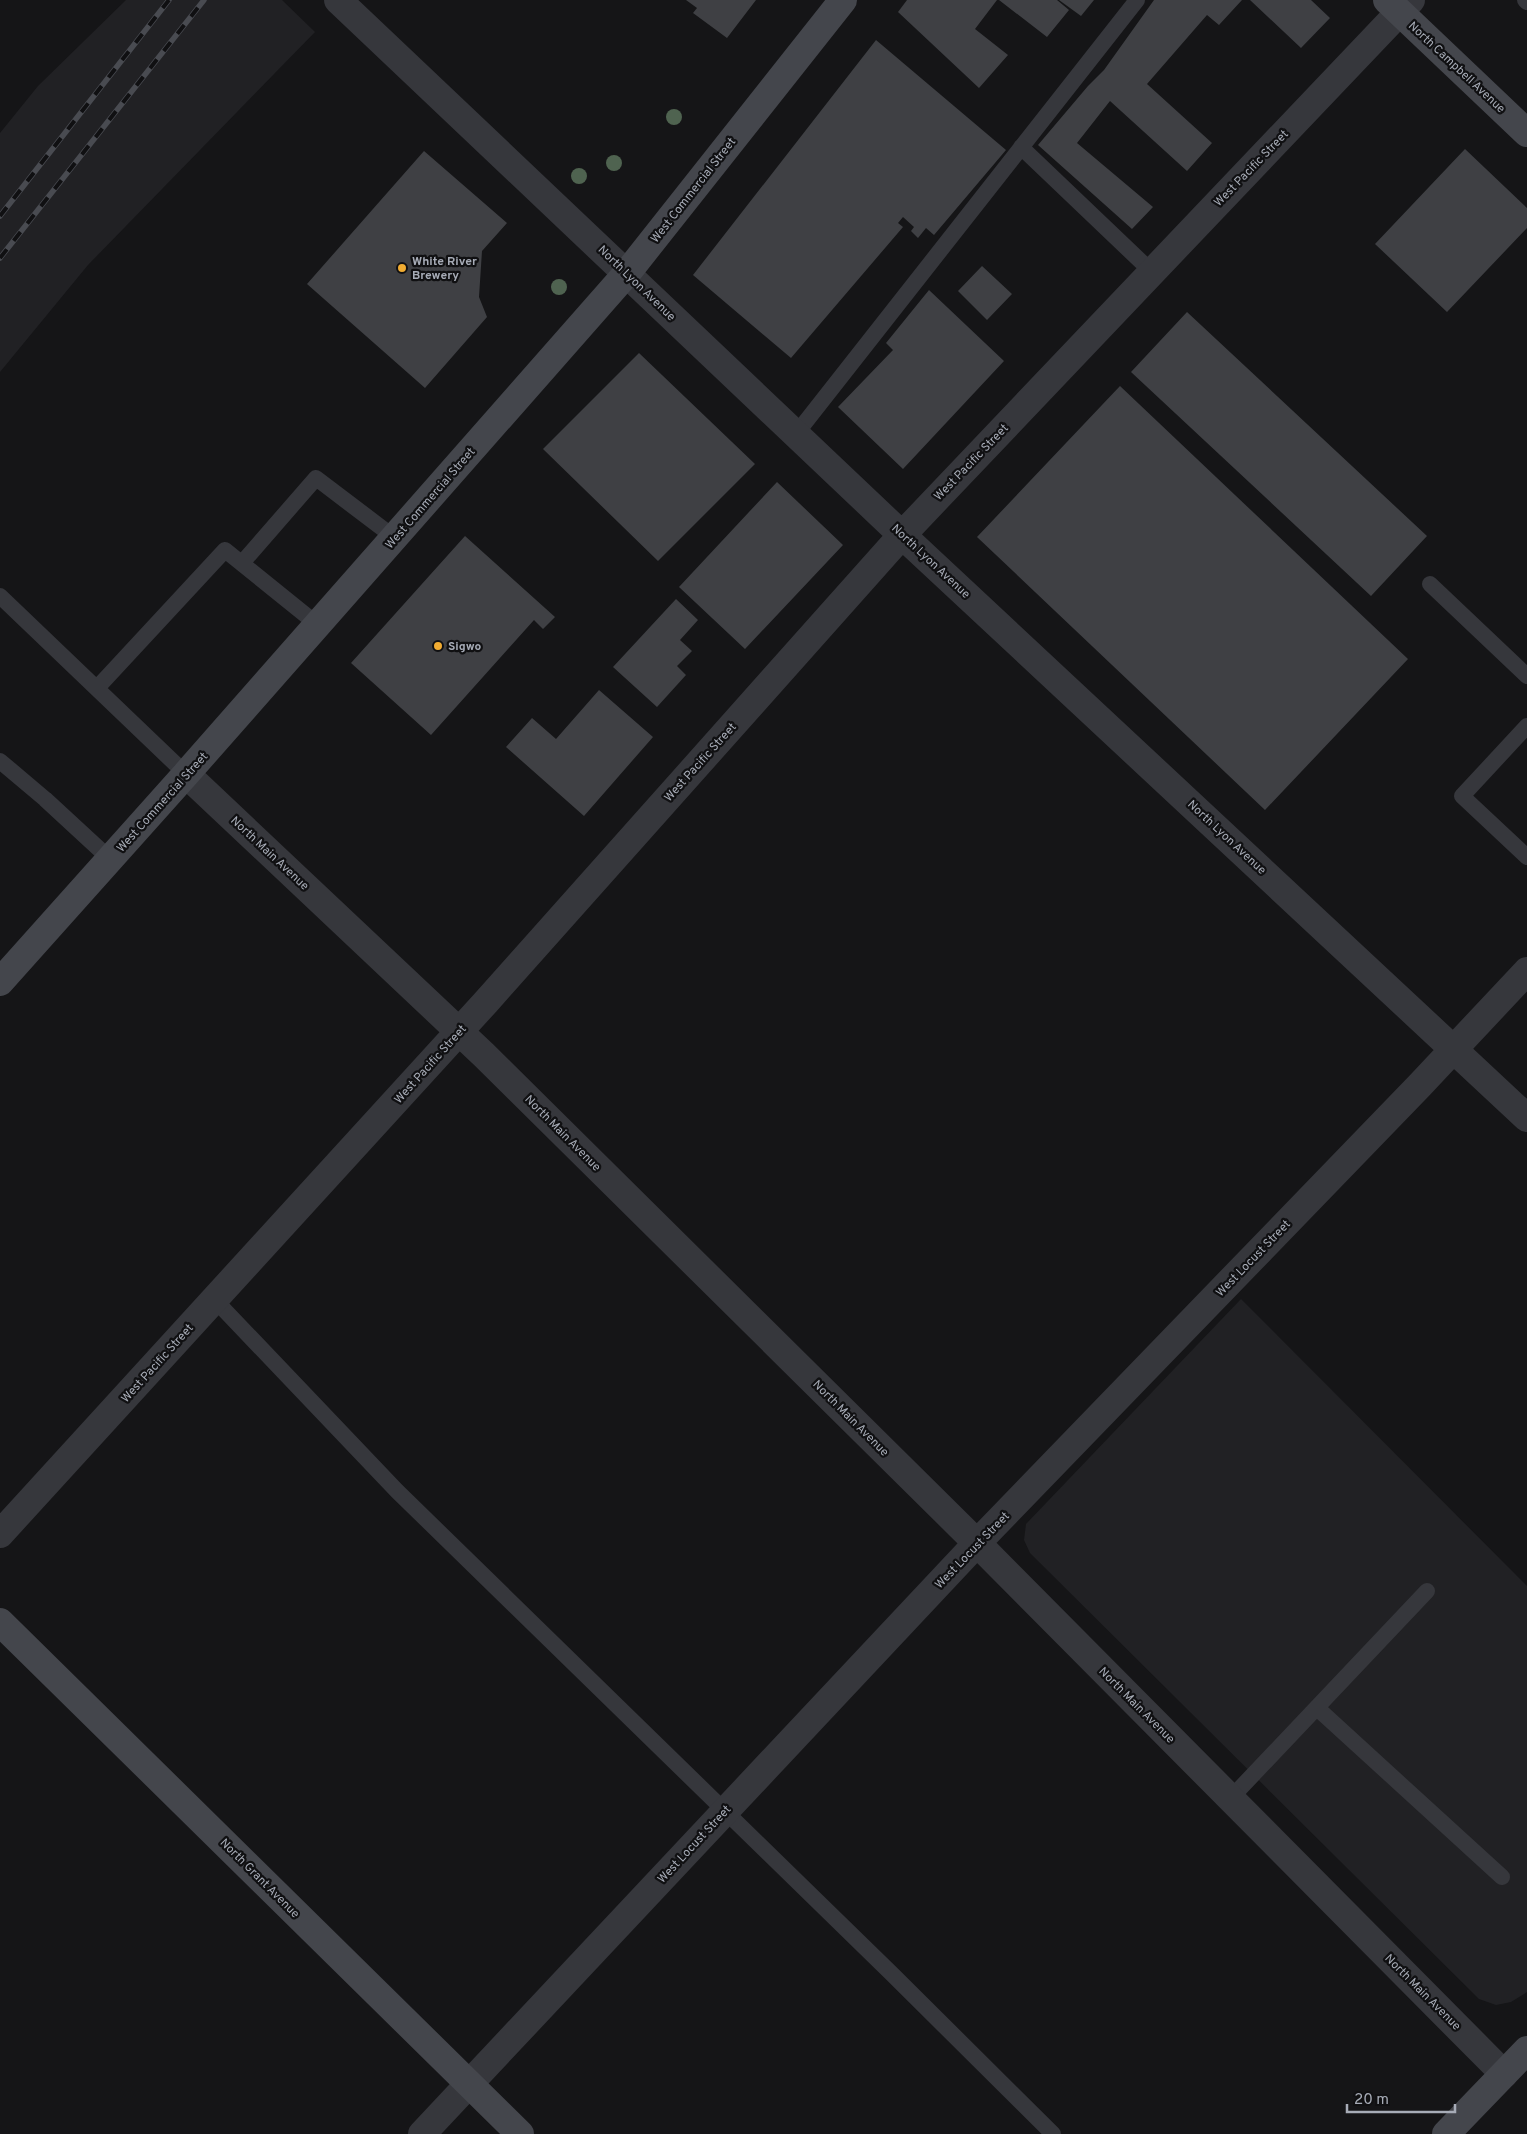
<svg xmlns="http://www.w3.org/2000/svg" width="1527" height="2134" font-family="Overpass,sans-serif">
  <rect width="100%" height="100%" fill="#151517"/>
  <!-- built -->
  <path fill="#212124" d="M126 0H282L315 32 88 265 0 372V133L38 86Z
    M1241 1299 1527 1586V1992L1511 2002 1496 2005 1479 1999 1030 1553 1024 1540 1026 1524Z"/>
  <!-- building -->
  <path fill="#3f4044" d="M686 0H756L727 38 693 13 697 8Z
    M907 0H997L975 29 1008 55 979 88 898 12Z
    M999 0H1057L1069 10 1047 37Z
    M1059 0H1094L1081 16Z
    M1154 0H1242L1219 25 1207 15 1147 84 1212 143 1187 171 1110 101 1077 143 1153 207 1132 229 1038 145 1088 86 1104 70Z
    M1250 0H1311L1330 18 1301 48Z
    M876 40 1006 150 934 235 926 228 918 238 911 231 914 227 903 217 898 223 903 227 791 358 693 275Z
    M1465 149 1527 208V228L1447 312 1375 244Z
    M424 151 507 223 482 251 479 297 487 317 425 388 307 284Z
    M982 266 1012 294 987 320 958 291Z
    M929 290 1004 361 903 469 838 407 893 350 898 355 886 343Z
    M1187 312 1427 536 1371 596 1131 372Z
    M639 353 755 464 658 561 543 449Z
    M1120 386 1408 659 1265 810 977 537Z
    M777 482 843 545 745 649 679 587Z
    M465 536 555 617 543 629 534 620 431 735 351 663Z
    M676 599 698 620 680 640 692 651 677 666 686 675 657 707 613 667Z
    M599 690 653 737 584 816 506 747 532 718 556 739Z"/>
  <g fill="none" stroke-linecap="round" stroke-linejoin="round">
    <!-- lane -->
    <path stroke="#36373c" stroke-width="16" d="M1525 0 1527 2
      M1021 147 1152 272
      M796 434 1137 0
      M242 563 316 478 395 538
      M1430 584 1527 676
      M0 596 186 774
      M97 688 225 550 318 625
      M1527 726 1462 796 1527 857
      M0 761 45 799 110 859
      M214 1299 397 1491 892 1974 1053 2134
      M1317 1708 1502 1877
      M1230 1799 1427 1591"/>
    <!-- street -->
    <path stroke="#36373c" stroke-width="28" d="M338 0 902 535 1527 1118
      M186 774 484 1055 977 1543 1504 2074
      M0 1534 486 1002 902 535 1411 0
      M422 2134 977 1543 1420 1085 1527 971"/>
    <!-- secondary -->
    <path stroke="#44464c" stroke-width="28" d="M1387 0 1527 133
      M0 982 186 774 627 273 843 0
      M0 1622 520 2134
      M1446 2134 1527 2050"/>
    <defs>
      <path id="rail" d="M0 216 169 0
        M0 258 204 0"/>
    </defs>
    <!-- rail casing -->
    <use href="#rail" stroke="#494b51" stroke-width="5.5"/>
    <!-- rail -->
    <use href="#rail" stroke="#101012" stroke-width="4" stroke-dasharray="11" stroke-linecap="butt"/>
  </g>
  <!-- trees -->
  <g fill="#4f6350">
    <circle cx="674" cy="117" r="8"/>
    <circle cx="614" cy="163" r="8"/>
    <circle cx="579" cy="176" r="8"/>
    <circle cx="559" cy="287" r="8"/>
  </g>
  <!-- markers -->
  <g fill="#f1ac32" stroke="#101012" stroke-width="2">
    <circle cx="402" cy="268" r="5"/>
    <circle cx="438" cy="646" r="5"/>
  </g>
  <g text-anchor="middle" stroke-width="4.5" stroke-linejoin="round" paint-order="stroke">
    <!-- street labels -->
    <g font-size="12" fill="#a7acb7" stroke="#101012">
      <text transform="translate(1457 67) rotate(43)" y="4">North Campbell Avenue</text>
      <text transform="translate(1251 168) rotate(-46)" y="4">West Pacific Street</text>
      <text transform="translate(693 190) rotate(-52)" y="4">West Commercial Street</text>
      <text transform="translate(637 283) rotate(44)" y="4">North Lyon Avenue</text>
      <text transform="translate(971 462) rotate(-46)" y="4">West Pacific Street</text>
      <text transform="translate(430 498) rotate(-49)" y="4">West Commercial Street</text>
      <text transform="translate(931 561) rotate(43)" y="4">North Lyon Avenue</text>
      <text transform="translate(700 762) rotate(-48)" y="4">West Pacific Street</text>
      <text transform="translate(162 802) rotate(-48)" y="4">West Commercial Street</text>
      <text transform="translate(1227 837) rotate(43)" y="4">North Lyon Avenue</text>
      <text transform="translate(270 853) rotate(43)" y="4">North Main Avenue</text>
      <text transform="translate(430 1064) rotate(-48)" y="4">West Pacific Street</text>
      <text transform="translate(563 1133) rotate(45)" y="4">North Main Avenue</text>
      <text transform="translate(1253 1258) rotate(-46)" y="4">West Locust Street</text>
      <text transform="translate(157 1363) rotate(-48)" y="4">West Pacific Street</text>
      <text transform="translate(851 1418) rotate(45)" y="4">North Main Avenue</text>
      <text transform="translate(972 1550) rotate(-46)" y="4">West Locust Street</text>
      <text transform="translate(1137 1705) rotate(45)" y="4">North Main Avenue</text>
      <text transform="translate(694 1844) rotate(-47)" y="4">West Locust Street</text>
      <text transform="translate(260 1878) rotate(45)" y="4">North Grant Avenue</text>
      <text transform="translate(1423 1992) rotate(45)" y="4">North Main Avenue</text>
    </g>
    <!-- poi labels -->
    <g font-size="12" font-weight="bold" fill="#a7acb7" stroke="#101012" text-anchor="start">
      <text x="412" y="265">White River<tspan x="412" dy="14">Brewery</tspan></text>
      <text x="448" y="650">Sigwo</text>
    </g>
  </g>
  <!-- scale -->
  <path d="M1347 2104v8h108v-8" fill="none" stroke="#a7acb7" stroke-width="2.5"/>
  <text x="1354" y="2104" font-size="15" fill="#a7acb7" stroke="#101012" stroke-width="4" paint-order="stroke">20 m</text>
</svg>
